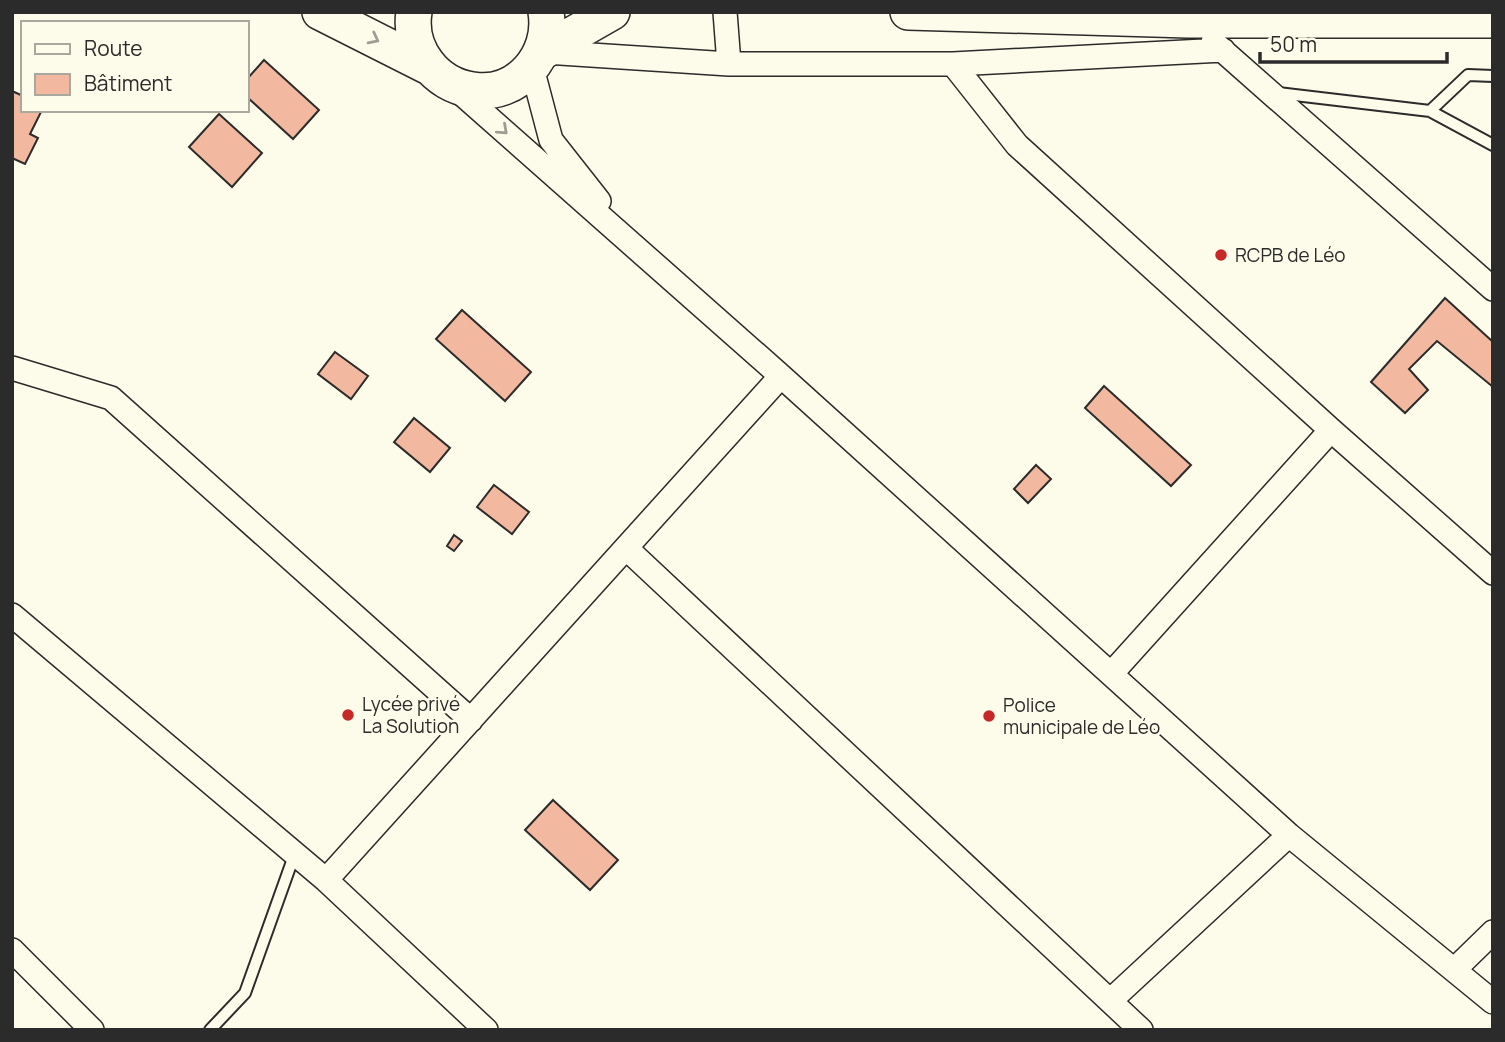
<svg xmlns="http://www.w3.org/2000/svg" width="1505" height="1042" font-family="Manrope,sans-serif">
  <rect width="100%" height="100%" fill="#fdfbea"/>
  <!-- building -->
  <path fill="#f2b8a0" stroke="#2b2b2b" stroke-width="2" d="M264 60 319 110 293 139 247 97V79Z
    M12 91 23 96V110H42L30 134 38 138 25 164 12 158Z
    M219 114 262 153 232 187 189 147Z
    M1445 298 1493 342V387L1437 341 1409 369 1428 390 1405 413 1371 382Z
    M462 310 531 372 505 401 436 339Z
    M335 352 368 376 351 399 318 374Z
    M1104 386 1191 465 1171 486 1085 408Z
    M414 418 450 448 430 472 394 442Z
    M1036 465 1051 479 1028 503 1014 489Z
    M494 485 529 512 512 534 477 507Z
    M454 535 462 541 454 551 447 546Z
    M553 800 618 860 590 890 525 830Z"/>
  <g fill="none" stroke-linecap="round" stroke-linejoin="round">
    <defs>
      <path id="service" d="M1278 93 1430 111 1493 145
        M1430 111 1468 75 1493 76
        M210 1030 245 993 295 853"/>
      <path id="minor" d="M725 12 729 64
        M1213 42 1493 289
        M545 52 729 64H953L1223 50
        M953 64 1017 145 1331 430 1493 573
        M532 68 551 140 599 201
        M454 87 781 376 1289 835 1493 1002
        M12 368 111 398 471 720
        M626 548 1141 1030
        M12 615 326 880 486 1030
        M1111 674 1331 430
        M326 880 781 376
        M12 950 92 1030
        M1454 970 1493 932
        M1110 1001 1289 835"/>
      <path id="primary" d="M320 12 429 67
        M414 12C408 49 435 85 473 90 518 97 553 55 546 12
        M908 12 1188 20H1493
        M542 52 612 12"/>
    </defs>
    <!-- service casing -->
    <use href="#service" stroke="#2b2b2b" stroke-width="14"/>
    <!-- minor casing -->
    <use href="#minor" stroke="#2b2b2b" stroke-width="26"/>
    <!-- primary casing -->
    <use href="#primary" stroke="#2b2b2b" stroke-width="38"/>
    <!-- service -->
    <use href="#service" stroke="#fdfbea" stroke-width="10"/>
    <!-- minor -->
    <use href="#minor" stroke="#fdfbea" stroke-width="23"/>
    <!-- primary -->
    <use href="#primary" stroke="#fdfbea" stroke-width="35"/>
  </g>
  <!-- one-way arrows -->
  <defs><path id="oneway-chevron" d="M-2-3.5L2.5 0L-2 3.5" fill="none" stroke-width="1.6" stroke-linecap="round" stroke-linejoin="round" transform="scale(1.75)"/></defs>
  <g stroke="#9e9d94">
    <use href="#oneway-chevron" transform="translate(374 39) rotate(27)"/>
    <use href="#oneway-chevron" transform="translate(503 130) rotate(42)"/>
  </g>
  <!-- markers -->
  <g fill="#c62828" stroke="#fdfbea" stroke-width="2.5">
    <circle cx="1221" cy="255" r="7"/>
    <circle cx="348" cy="715" r="7"/>
    <circle cx="989" cy="716" r="7"/>
  </g>
  <g text-anchor="middle" stroke-width="5" stroke-linejoin="round" paint-order="stroke">
    <!-- poi labels -->
    <g font-size="19" fill="#2b2b2b" stroke="#fdfbea" text-anchor="start">
      <text x="1235" y="262">RCPB de Léo</text>
      <text x="362" y="711">Lycée privé<tspan x="362" dy="22">La Solution</tspan></text>
      <text x="1003" y="712">Police<tspan x="1003" dy="22">municipale de Léo</tspan></text>
    </g>
  </g>
  <!-- border -->
  <rect width="1505" height="1042" fill="none" stroke="#2b2b2b" stroke-width="28"/>
  <!-- legend -->
  <rect x="21" y="21" width="228" height="91" fill="#fdfbea" stroke="#a9a89e" stroke-width="2"/>
  <rect x="35" y="44" width="35" height="10" fill="#fdfbea" stroke="#a9a89e" stroke-width="2"/>
  <text x="84" y="56" font-size="21" fill="#2b2b2b">Route</text>
  <rect x="35" y="74" width="35" height="21" fill="#f2b8a0" stroke="#a9a89e" stroke-width="2"/>
  <text x="84" y="91" font-size="21" fill="#2b2b2b">Bâtiment</text>
  <!-- scale -->
  <path d="M1260 52v10h187v-10" fill="none" stroke="#2b2b2b" stroke-width="3.5"/>
  <text x="1270" y="52" font-size="21" fill="#2b2b2b" stroke="#fdfbea" stroke-width="5" paint-order="stroke">50 m</text>
</svg>
